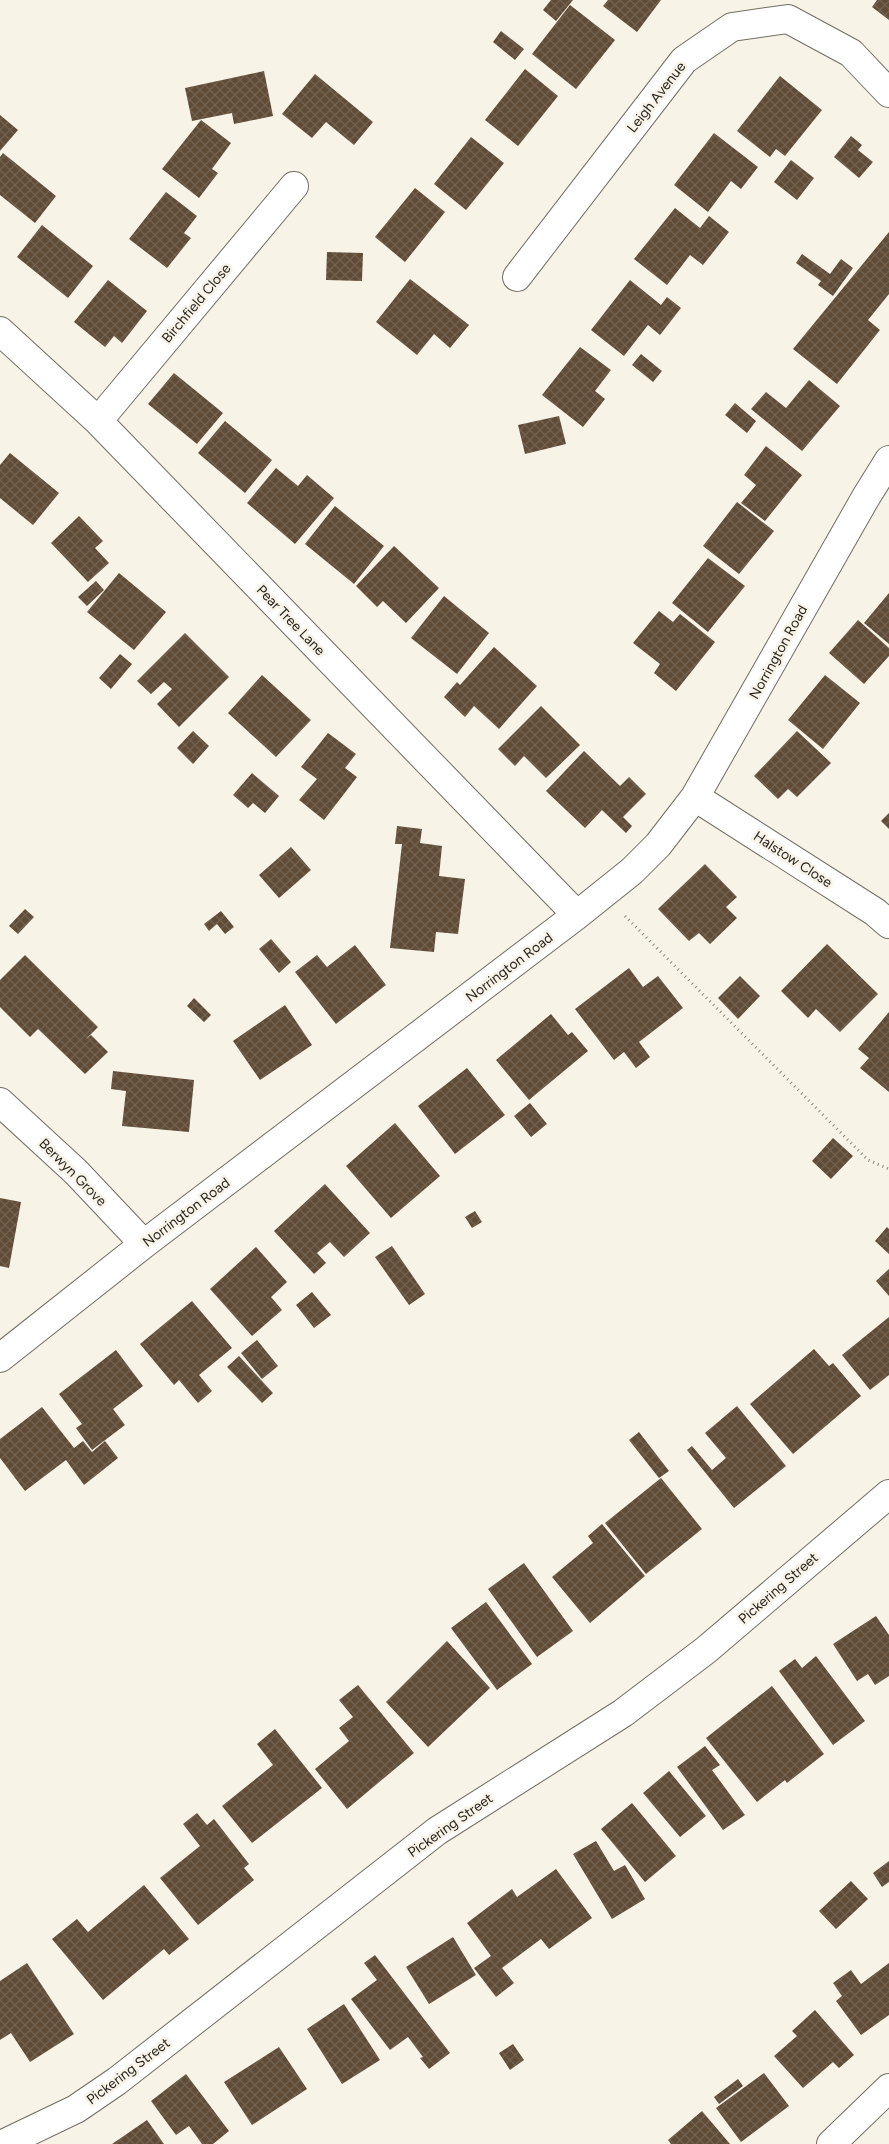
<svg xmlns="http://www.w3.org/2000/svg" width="889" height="2144" font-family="Figtree,sans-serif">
  <defs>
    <pattern id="building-cross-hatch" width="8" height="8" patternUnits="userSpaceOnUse" patternTransform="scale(1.25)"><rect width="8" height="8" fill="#604b36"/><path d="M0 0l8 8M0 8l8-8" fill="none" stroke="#726251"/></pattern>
  </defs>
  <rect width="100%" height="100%" fill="#f7f3e7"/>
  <!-- building -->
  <path fill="url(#building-cross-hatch)" d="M551 0H573L556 21 543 10Z
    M608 0H661L637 32 603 6Z
    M877 0H889V20L872 7Z
    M570 5 615 40 576 89 532 54Z
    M501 31 524 49 515 60 493 42Z
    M525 69 558 96 518 146 485 120Z
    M264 71 273 116 234 124 232 113 192 121 185 88Z
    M315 74 373 122 354 145 326 122 312 138 282 114Z
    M780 76 822 110 785 156 776 149 770 157 737 131Z
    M0 115 18 130 0 151Z
    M201 120 231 143 212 169 218 173 199 198 162 169Z
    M714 133 758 167 741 189 731 181 708 212 674 185Z
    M851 136 862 145 858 150 873 162 859 178 834 157Z
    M471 137 504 163 466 210 434 184Z
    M3 153 56 196 35 223 0 195V157Z
    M791 160 814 178 797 200 774 182Z
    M415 188 445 212 405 262 375 237Z
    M166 192 197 216 184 233 191 238 167 268 129 239Z
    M675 208 700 228 709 216 729 232 703 265 690 255 667 285 634 259Z
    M42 225 93 266 68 298 17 257Z
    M889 232V294L868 320 880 330 837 384 793 349Z
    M327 252 363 253 362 281 326 280Z
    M802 254 830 274 841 259 853 268 833 296 818 285 821 281 796 263Z
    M410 279 469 325 450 348 434 334 417 355 376 322Z
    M108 280 147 311 122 343 114 336 105 347 74 322Z
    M630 280 661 305 667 297 681 308 660 335 648 325 624 356 591 330Z
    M580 347 611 370 595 391 605 399 583 427 542 395Z
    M641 354 662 371 653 382 632 365Z
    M174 373 223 413 197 444 148 404Z
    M809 380 840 406 802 451 751 409 766 392 786 408Z
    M735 403 756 421 747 433 725 415Z
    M559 416 566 444 525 454 518 425Z
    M225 421 272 460 245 493 198 453Z
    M766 446 802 475 765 521 741 503 756 485 744 475Z
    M10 453 59 493 33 525 0 498V465Z
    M276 468 298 486 307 475 334 498 295 544 247 503Z
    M737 502 774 531 739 574 703 546Z
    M335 506 384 546 354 584 305 544Z
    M79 516 103 541 95 548 109 563 88 582 51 543Z
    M394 546 439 588 406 623 383 601 377 607 356 586Z
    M708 558 745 586 708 632 672 603Z
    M119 573 166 612 134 650 87 612Z
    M96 581 104 590 87 606 78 597Z
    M889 593V644L864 623Z
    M444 596 489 633 457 674 411 638Z
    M659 611 673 622 680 614 715 642 676 691 654 673 660 664 633 643Z
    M858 620 889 648V656L864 684 829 653Z
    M185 633 229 677 179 727 157 704 172 689 164 682 151 694 137 681Z
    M494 647 537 686 499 729 474 706 465 717 444 697 457 682 460 685Z
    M120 654 132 664 111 689 99 678Z
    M262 675 311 720 276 757 228 713Z
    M825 675 860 703 823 749 788 720Z
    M541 706 580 745 546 778 524 756 515 766 498 749Z
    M193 731 209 746 193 764 177 748Z
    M797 731 831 763 797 797 788 789 778 799 754 776Z
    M328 733 356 754 345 768 357 777 324 820 299 800 317 779 301 767Z
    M584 751 620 786 629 777 646 794 623 817 632 826 626 833 602 810 585 828 546 791Z
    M252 773 279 796 265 813 253 803 248 808 233 795Z
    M889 813V829L881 821Z
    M397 826 422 829 420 843 442 846 439 876 465 879 458 934 436 932 434 952 390 948 402 844H395Z
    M291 847 311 870 279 898 259 875Z
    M705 864 737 897 726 907 737 918 710 944 699 933 689 941 658 909Z
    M25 909 34 917 18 934 9 926Z
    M221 911 234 927 225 934 217 924 209 931 204 924Z
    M271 939 291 962 279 973 259 949Z
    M827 944 878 994 840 1032 816 1009 808 1018 781 991Z
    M355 945 386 985 336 1024 295 972 317 955 327 967Z
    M25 955 98 1027 85 1040 91 1035 108 1052 85 1074 38 1029 30 1037 0 1007V980Z
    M629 968 643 987 658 976 683 1008 639 1042 650 1057 636 1068 624 1052 614 1060 575 1009Z
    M740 976 760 996 738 1019 718 998Z
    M194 998 211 1015 204 1022 187 1006Z
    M285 1005 312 1045 260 1080 233 1041Z
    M889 1012V1092L860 1068 869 1058 858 1049Z
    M551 1014 568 1035 572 1032 588 1051 529 1100 496 1060Z
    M467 1068 505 1115 455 1154 418 1106Z
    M113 1071 194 1080 189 1132 122 1126 126 1091 111 1089Z
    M530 1103 547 1124 531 1137 514 1116Z
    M395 1123 440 1176 391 1218 346 1166Z
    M833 1138 853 1156 831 1179 812 1161Z
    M325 1184 370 1233 344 1257 330 1242 317 1253 326 1263 314 1274 274 1231Z
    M0 1198 21 1202 9 1268 0 1266Z
    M475 1211 482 1222 472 1228 465 1217Z
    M887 1227 889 1229V1254L875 1241Z
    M392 1246 425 1294 409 1305 375 1257Z
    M256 1247 287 1282 271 1297 282 1310 252 1336 210 1289Z
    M889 1269V1296L876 1281Z
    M312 1292 331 1315 314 1328 296 1305Z
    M192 1301 232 1348 199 1375 212 1391 198 1403 179 1380 174 1385 140 1344Z
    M889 1317V1375L870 1390 842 1355Z
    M257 1340 278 1366 262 1379 241 1353Z
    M814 1349 829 1366 833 1363 861 1396 793 1454 750 1404Z
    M116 1350 143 1386 113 1409 125 1425 92 1450 76 1428 82 1424 59 1394Z
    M239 1356 273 1393 262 1403 227 1367Z
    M737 1406 786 1466 734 1508 687 1450 692 1446 712 1470 726 1458 705 1433Z
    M42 1407 74 1448 83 1441 92 1452 105 1441 118 1458 84 1485 66 1460 25 1491 0 1458V1439Z
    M639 1432 669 1471 659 1478 629 1440Z
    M661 1478 702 1529 646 1574 605 1523Z
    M602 1524 645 1576 590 1623 552 1577 593 1543 588 1536Z
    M524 1563 573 1631 537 1657 488 1589Z
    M486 1602 532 1664 497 1690 451 1628Z
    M876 1616 889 1635V1676L875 1685 868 1674 857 1681 833 1644Z
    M447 1641 490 1688 428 1747 386 1702Z
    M816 1656 865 1721 833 1745 779 1671 795 1659 802 1668Z
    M358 1685 414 1753 347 1809 315 1769 349 1741 339 1728 353 1717 339 1700Z
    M772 1686 824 1754 787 1783 785 1780 757 1802 706 1738Z
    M275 1729 322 1788 252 1843 222 1806 273 1765 257 1744Z
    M705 1746 720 1765 712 1770 745 1815 723 1830 677 1767Z
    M669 1771 706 1816 680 1837 643 1793Z
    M632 1803 676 1856 645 1882 601 1829Z
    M197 1813 207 1825 214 1819 249 1864 244 1868 254 1880 198 1925 160 1878 200 1846 183 1824Z
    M596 1841 614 1871 625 1865 645 1899 612 1919 573 1854Z
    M889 1861V1882L882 1887 873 1873Z
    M556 1869 592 1918 549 1949 541 1939 502 1968 514 1983 496 1997 474 1968 491 1956 467 1923 512 1889 517 1897Z
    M851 1881 868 1899 836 1929 819 1911Z
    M144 1885 189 1939 169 1955 164 1949 103 2000 52 1939 77 1919 88 1932Z
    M453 1937 476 1975 429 2004 406 1967Z
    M375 1955 450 2053 429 2069 420 2058 423 2057 408 2037 390 2050 351 1999 377 1980 364 1963Z
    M27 1963 74 2034 30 2062 11 2033 0 2040V1981Z
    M889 1963V2015L861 2035 836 2001 842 1996 833 1983 851 1970 861 1984Z
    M344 2004 380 2060 342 2084 307 2029Z
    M815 2010 854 2055 839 2068 833 2062 803 2088 774 2056 797 2036 792 2031Z
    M513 2044 524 2060 510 2070 499 2053Z
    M279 2047 307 2089 252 2125 224 2082Z
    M764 2073 789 2106 741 2142 716 2108Z
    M186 2074 229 2131 213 2144H202L189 2126 176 2135 151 2101Z
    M738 2079 743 2086 719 2104 714 2097Z
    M702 2111 730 2144H671L668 2140Z
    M147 2120 164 2144H112Z"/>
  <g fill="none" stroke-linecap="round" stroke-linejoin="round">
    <defs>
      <path id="minor" d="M517 277 684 60 732 27 788 19 851 53 889 93
        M0 331 98 421 577 915
        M98 421 294 186
        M695 797 875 912 889 924
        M0 1102 76 1172 144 1244
        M0 1358 144 1244 577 915 632 871 658 845 695 797 866 497 889 460
        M3 2144 76 2109 117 2081 437 1831 623 1713 706 1650 889 1494
        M831 2144 889 2088"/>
    </defs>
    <!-- minor casing -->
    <use href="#minor" stroke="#726e63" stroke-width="30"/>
    <!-- path -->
    <path stroke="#8c8981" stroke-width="3" stroke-dasharray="1 4" stroke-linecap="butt" d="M625 916 868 1160 889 1169"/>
    <!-- minor -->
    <use href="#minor" stroke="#fff" stroke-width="28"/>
  </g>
  <g text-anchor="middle" stroke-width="5" stroke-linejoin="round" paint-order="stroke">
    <!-- street labels -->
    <g font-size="14" fill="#211f1b" stroke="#f7f3e7">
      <text transform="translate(656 97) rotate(-52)" y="5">Leigh Avenue</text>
      <text transform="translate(196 303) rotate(-50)" y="5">Birchfield Close</text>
      <text transform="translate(291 620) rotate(46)" y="5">Pear Tree Lane</text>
      <text transform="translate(778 652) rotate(-61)" y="5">Norrington Road</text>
      <text transform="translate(793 859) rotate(33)" y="5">Halstow Close</text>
      <text transform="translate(509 967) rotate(-37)" y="5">Norrington Road</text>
      <text transform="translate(73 1172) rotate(45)" y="5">Berwyn Grove</text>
      <text transform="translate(186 1212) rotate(-37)" y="5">Norrington Road</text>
      <text transform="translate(778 1588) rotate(-41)" y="5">Pickering Street</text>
      <text transform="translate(450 1825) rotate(-35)" y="5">Pickering Street</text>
      <text transform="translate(128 2071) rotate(-37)" y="5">Pickering Street</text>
    </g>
  </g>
</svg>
